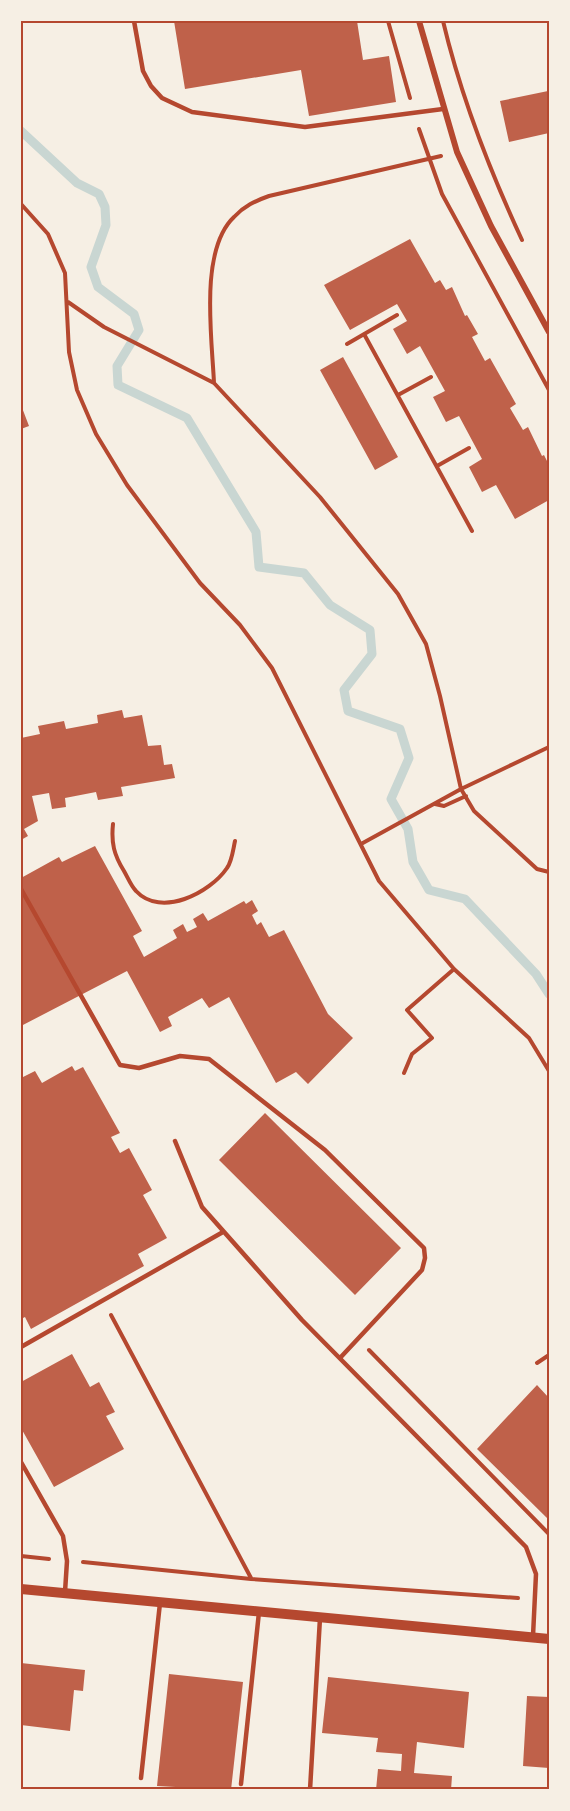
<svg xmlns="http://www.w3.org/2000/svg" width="570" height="1811" font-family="Figtree,sans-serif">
  <rect width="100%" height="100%" fill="#f6efe4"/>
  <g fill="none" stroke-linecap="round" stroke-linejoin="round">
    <!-- stream -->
    <path stroke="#c9d6d2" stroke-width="9" d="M21 131 77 183 99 194 105 207 106 225 91 267 98 287 134 314 139 330 117 366 118 385 187 418 256 532 259 567 304 573 330 605 370 630 372 654 344 690 348 711 400 729 409 758 391 799 408 829 413 862 429 890 465 899 536 974 549 994"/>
  </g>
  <!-- building -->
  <path fill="#bf614a" d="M174 21H357L363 60 389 56 396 102 309 116 301 70 185 89Z
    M548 91 549 133 509 142 500 101Z
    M410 239 435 283 440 280 446 290 452 287 465 316 467 315 478 334 472 337 485 361 490 358 516 404 510 408 523 430 528 427 542 456 544 455 549 465V500L515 519 496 485 482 492 469 467 482 459 459 416 446 422 433 397 445 391 420 346 407 354 393 329 407 321 397 304 350 330 324 285Z
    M343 357 398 457 375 470 320 370Z
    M21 405 29 426 21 429Z
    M122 710 124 718 142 715 148 746 161 745 164 765 172 764 175 778 121 787 123 796 98 800 96 792 65 798 66 807 52 809 49 793 32 796 38 821 24 829 28 836 21 840V738L40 734 38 726 64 721 66 729 98 723 97 715Z
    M95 846 142 931 133 936 144 957 177 938 173 930 183 924 187 932 197 927 193 919 203 913 208 921 244 901 246 904 252 900 258 911 252 915 257 925 261 922 269 937 284 930 328 1014 353 1038 308 1084 296 1072 276 1083 229 997 209 1008 202 998 168 1017 172 1026 160 1032 127 971 21 1026V878L59 857 62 862Z
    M72 1066 75 1071 83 1067 120 1133 111 1137 120 1153 129 1148 152 1190 143 1195 167 1238 138 1254 144 1266 31 1329 25 1317 21 1319V1078L35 1071 42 1083Z
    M265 1113 401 1248 355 1295 219 1160Z
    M72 1354 90 1387 99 1382 115 1412 106 1416 124 1449 54 1487 21 1428V1382Z
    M537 1385 549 1398V1520L477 1449Z
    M21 1663 85 1670 83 1691 74 1690 70 1731 21 1725Z
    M169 1674 243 1682 231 1790 157 1786Z
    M328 1677 469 1692 464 1748 417 1742 414 1773 452 1776 451 1790H376L378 1769 401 1771 402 1754 376 1752 378 1738 322 1733Z
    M527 1696 549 1697V1768L523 1766Z"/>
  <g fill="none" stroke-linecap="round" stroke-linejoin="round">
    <!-- path -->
    <path stroke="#b5482f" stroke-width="4" d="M388 21 410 98
      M443 21C461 97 489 169 522 240
      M419 129 442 194 549 390
      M21 204 48 234 65 273 69 352 77 390 96 434 127 485 200 583 240 625 272 668 379 881 454 969 529 1038 549 1071
      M68 302 104 327 214 383 320 497 398 594 426 644 440 696 461 789 474 811 537 869 549 872
      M364 334 472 531
      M347 344 397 315
      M214 383C212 338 199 250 234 217 244 206 255 201 269 196L441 156
      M398 395 431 377
      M437 466 469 448
      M435 804 444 806 466 796
      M113 824C111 843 114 855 124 871 128 878 131 886 136 891 161 918 210 893 227 868 232 861 233 850 235 841
      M361 844 461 789 549 747
      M404 1073 412 1054 432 1038 407 1010 454 969
      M111 1315 251 1578
      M369 1350 549 1534
      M537 1363 549 1355
      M21 1556 49 1559
      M83 1562 251 1579 518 1598"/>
    <!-- service -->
    <path stroke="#b5482f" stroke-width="4.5" d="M134 21 143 71 151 86 162 98 192 112 305 127 443 109
      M21 889 120 1065 139 1068 180 1056 209 1059 325 1150 424 1248 425 1258 422 1270 340 1358
      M175 1141 202 1207 302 1320 526 1547 536 1574 533 1636
      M21 1347 223 1232
      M21 1462 63 1536 67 1561 65 1592
      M141 1778 160 1603
      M241 1784 259 1612
      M310 1790 320 1618"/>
    <!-- minor -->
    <path stroke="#b5482f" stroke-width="6" d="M419 21 457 152 491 226 549 332"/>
    <!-- tertiary -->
    <path stroke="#b5482f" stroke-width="10" d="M21 1589 549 1639"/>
  </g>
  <!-- border -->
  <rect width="570" height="1811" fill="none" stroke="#f6efe4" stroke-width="45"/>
  <rect x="22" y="22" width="526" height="1766" fill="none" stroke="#b5482f" stroke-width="2"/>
</svg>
